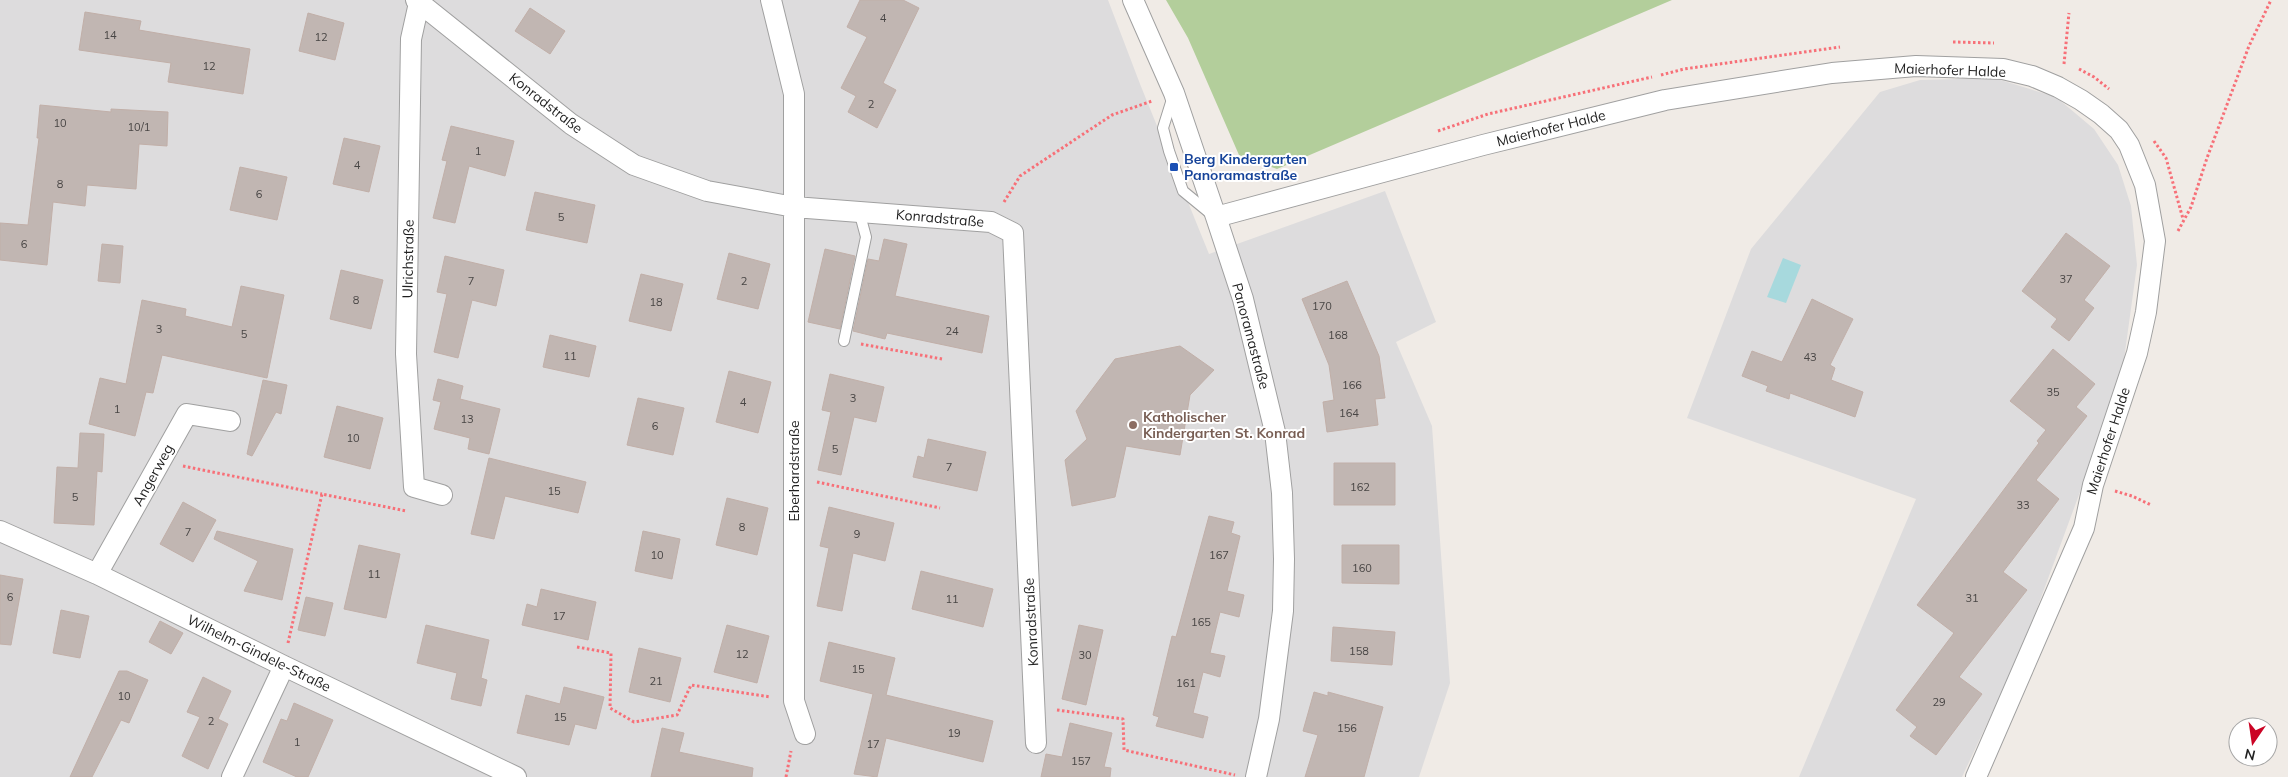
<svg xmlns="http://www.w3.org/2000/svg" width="2288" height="777" font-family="Mulish,sans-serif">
  <rect width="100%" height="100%" fill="#f0ebe6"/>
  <!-- residential -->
  <path fill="#dddcdd" d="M0 0H1108L1140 84 1209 254 1385 191 1436 322 1396 342 1432 426 1450 683 1419 777H0Z
    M1994 78 2056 97 2094 129 2118 165 2131 206 2137 265 2121 381 2022 649 1962 777H1799L1916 499 1687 418 1751 249 1880 92 1920 80Z"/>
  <!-- forest -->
  <path fill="#b3ce9b" d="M1166 0H1672L1277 169 1239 155 1188 38Z"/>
  <!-- water -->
  <path fill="#a7d9dd" d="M1783 258 1801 265 1786 303 1767 297Z"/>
  <!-- building -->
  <path fill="#c1b6b2" stroke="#c1afa8" d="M860 0H903L919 8 883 83 896 90 877 128 848 112 856 96 841 88 867 37 847 27Z
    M530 8 565 31 550 54 515 31Z
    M85 12 141 21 139 30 250 49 243 94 168 82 171 63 79 50Z
    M308 13 344 23 335 60 299 51Z
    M40 105 111 112V109L168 112 167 146 139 144 136 189 87 185 85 206 53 202 47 265 0 260V223L28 225 39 138H37Z
    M451 126 514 141 505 176 469 166 455 223 433 218 447 161 442 160Z
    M344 138 380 146 369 192 333 184Z
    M240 167 287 177 277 220 230 210Z
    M535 192 595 205 587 243 526 230Z
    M2066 233 2110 266 2084 300 2094 308 2069 341 2051 327 2057 319 2022 291Z
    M884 239 907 244 895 296 989 316 982 353 887 333 885 339 853 331 868 259 879 261Z
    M102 244 123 246 120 283 98 281Z
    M825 249 855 256 840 329 808 322Z
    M729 253 770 264 758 309 717 299Z
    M445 256 504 270 496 306 472 300 458 358 434 352 447 294 437 292Z
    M341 270 383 280 371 329 330 319Z
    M641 274 683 284 671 331 629 321Z
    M1347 281 1379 356 1385 398 1375 399 1378 425 1327 432 1323 402 1334 400 1329 365 1302 299Z
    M241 286 284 295 267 378 162 355 153 393 146 392 135 436 89 424 100 378 126 384 142 300 186 309 185 316 232 327Z
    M1812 299 1853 319 1830 365 1835 368 1831 380 1863 392 1855 417 1790 393 1789 399 1766 391 1768 386 1742 376 1752 351 1782 362Z
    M550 335 596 346 589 377 543 367Z
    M1180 346 1214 370 1190 395 1180 455 1126 446 1115 497 1072 506 1065 460 1087 439 1076 411 1115 359Z
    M2053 349 2095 384 2076 407 2087 416 2036 480 2059 499 2003 572 2027 590 1959 677 1982 694 1936 755 1910 736 1917 727 1896 710 1954 633 1917 605 2039 443 2037 441 2046 430 2010 401Z
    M729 371 771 382 758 433 716 422Z
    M830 374 884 387 876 422 854 417 841 475 818 470 831 412 822 410Z
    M438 379 463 386 460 399 500 409 489 454 468 449 470 438 434 429 441 402 433 400Z
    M263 380 287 385 281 414 276 412 252 456 247 454Z
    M638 398 684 408 673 455 627 445Z
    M337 406 383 418 370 469 324 457Z
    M80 433 104 434 102 472 97 471 94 525 54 523 57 467 78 468Z
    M928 439 986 452 977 491 913 477 918 456 924 458Z
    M489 458 586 482 578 513 505 496 494 539 471 534Z
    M1334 463H1395V505H1334Z
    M727 498 768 508 757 555 716 545Z
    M183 502 216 520 193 562 160 544Z
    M829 507 894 523 885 561 853 553 842 611 817 606 829 548 820 546Z
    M1209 516 1234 522 1231 533 1240 536 1227 591 1244 595 1239 617 1220 612 1210 653 1225 656 1220 677 1203 672 1193 713 1208 717 1203 738 1156 726 1159 717 1153 715 1172 636 1176 637Z
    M217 531 293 549 282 600 244 591 258 561 214 539Z
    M643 531 680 539 672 579 635 571Z
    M359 545 400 554 386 618 344 609Z
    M1342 545H1399V584L1342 583Z
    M921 571 993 589 983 627 912 609Z
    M0 575 23 579 11 645 0 644Z
    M541 589 596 602 588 640 522 625 527 604 537 607Z
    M306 597 333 603 325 636 298 630Z
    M61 610 89 616 80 658 53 653Z
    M160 621 183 633 171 654 149 642Z
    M426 625 489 640 481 678 487 680 481 706 451 699 457 673 417 663Z
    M727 625 769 636 757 683 714 672Z
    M1079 625 1103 630 1086 705 1062 699Z
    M1333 627 1395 632 1392 665 1331 661Z
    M829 642 895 658 886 695 993 721 983 762 886 738 877 777 854 774 873 694 820 681Z
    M639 648 681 658 670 702 629 692Z
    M119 671H127L148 680 129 723 121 720 92 777H70Z
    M203 677 231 691 218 719 228 724 208 769 182 756 200 717 187 712Z
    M564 687 604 697 596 729 575 724 569 745 517 733 526 695 560 704Z
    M1314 692 1328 696V692L1383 707 1364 777H1305L1318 735 1303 731Z
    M294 703 333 720 308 777H297L263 762 281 719 287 721Z
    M1070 723 1112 733 1104 767 1111 768 1110 777H1041L1046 754 1062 757Z
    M662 728 684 733 679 752 753 768 752 777H651Z"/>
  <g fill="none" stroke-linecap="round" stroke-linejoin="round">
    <defs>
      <path id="lane" d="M1173 96 1163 128 1169 151 1183 191 1211 214
        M844 341 866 237 859 211"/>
      <path id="street" d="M416 0 571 124 634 165 707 191 794 207 991 222 1013 233 1036 743
        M771 0 794 94V701L805 734
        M1133 0 1174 93 1216 217 1243 299 1275 432 1282 493 1284 559 1283 611 1269 719 1256 777
        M419 3 411 39 406 354 414 487 442 495
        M1216 217 1483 145 1665 100 1832 73 1916 66 2003 69 2032 76 2058 87 2081 100 2101 114 2119 130 2129 145 2145 185 2155 241 2146 312 2137 353 2093 485 2084 528 1976 777
        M0 531 97 574 284 666 516 777
        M97 574 187 414 230 421
        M232 777 284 666"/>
    </defs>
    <!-- lane casing -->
    <use href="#lane" stroke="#a0a0a0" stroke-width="12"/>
    <!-- street casing -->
    <use href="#street" stroke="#a0a0a0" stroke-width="22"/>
    <!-- path -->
    <path stroke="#f77078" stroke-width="3" stroke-dasharray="2.5 2.5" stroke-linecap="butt" d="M1953 42 1994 43
      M2064 64 2069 13
      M2079 69 2094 77 2109 89
      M1661 75 1684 69 1840 47
      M1438 131 1488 114 1652 77
      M2154 141 2166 158 2183 219
      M1004 202 1020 176 1112 115 1152 101
      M2178 231 2191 207 2207 158 2249 46 2271 0
      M861 344 942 359
      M183 466 322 494
      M817 482 940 508
      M2115 491 2132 496 2151 505
      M288 643 322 494 406 511
      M577 647 611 653 610 708 634 722 677 715 691 685 771 697
      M1057 710 1123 719 1124 750 1235 775
      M786 777 791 751"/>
    <!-- lane -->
    <use href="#lane" stroke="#fff" stroke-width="10"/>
    <!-- street -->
    <use href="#street" stroke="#fff" stroke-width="20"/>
  </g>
  <!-- markers -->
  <rect fill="#1a4fb4" stroke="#fff" stroke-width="2" x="1169" y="162" width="10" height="10" rx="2.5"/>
  <circle fill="#8d6e63" stroke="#fff" stroke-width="2" cx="1133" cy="425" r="5"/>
  <g text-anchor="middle" stroke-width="4" stroke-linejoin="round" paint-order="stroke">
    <!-- number labels -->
    <g font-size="11" fill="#484544">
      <text x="883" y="22">4</text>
      <text x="110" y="39">14</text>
      <text x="321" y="41">12</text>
      <text x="209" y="70">12</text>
      <text x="871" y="108">2</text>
      <text x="60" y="127">10</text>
      <text x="139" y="131">10/1</text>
      <text x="478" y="155">1</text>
      <text x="357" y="169">4</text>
      <text x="60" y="188">8</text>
      <text x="259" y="198">6</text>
      <text x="561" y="221">5</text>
      <text x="24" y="248">6</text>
      <text x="2066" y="283">37</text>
      <text x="471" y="285">7</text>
      <text x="744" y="285">2</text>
      <text x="356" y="304">8</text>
      <text x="656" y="306">18</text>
      <text x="1322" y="310">170</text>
      <text x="159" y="333">3</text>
      <text x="952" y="335">24</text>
      <text x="244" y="338">5</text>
      <text x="1338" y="339">168</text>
      <text x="570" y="360">11</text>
      <text x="1810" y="361">43</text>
      <text x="1352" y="389">166</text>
      <text x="2053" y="396">35</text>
      <text x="853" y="402">3</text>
      <text x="743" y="406">4</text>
      <text x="117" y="413">1</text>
      <text x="1349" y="417">164</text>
      <text x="467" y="423">13</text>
      <text x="655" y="430">6</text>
      <text x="353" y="442">10</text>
      <text x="835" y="453">5</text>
      <text x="949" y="471">7</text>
      <text x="1360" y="491">162</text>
      <text x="554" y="495">15</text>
      <text x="75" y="501">5</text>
      <text x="2023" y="509">33</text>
      <text x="742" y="531">8</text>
      <text x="188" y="536">7</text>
      <text x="857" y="538">9</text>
      <text x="657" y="559">10</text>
      <text x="1219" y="559">167</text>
      <text x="1362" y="572">160</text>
      <text x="374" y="578">11</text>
      <text x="10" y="601">6</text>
      <text x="1972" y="602">31</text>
      <text x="952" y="603">11</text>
      <text x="559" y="620">17</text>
      <text x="1201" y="626">165</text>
      <text x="1359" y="655">158</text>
      <text x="742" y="658">12</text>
      <text x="1085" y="659">30</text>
      <text x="858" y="673">15</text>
      <text x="656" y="685">21</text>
      <text x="1186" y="687">161</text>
      <text x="124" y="700">10</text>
      <text x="1939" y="706">29</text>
      <text x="560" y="721">15</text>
      <text x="211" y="725">2</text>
      <text x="1347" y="732">156</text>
      <text x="954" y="737">19</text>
      <text x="297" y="746">1</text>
      <text x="873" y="748">17</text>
      <text x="1081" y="765">157</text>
    </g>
    <!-- street labels -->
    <g font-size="14" fill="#1f1f1f" stroke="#fff">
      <text transform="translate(1950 70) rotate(2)" y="5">Maierhofer Halde</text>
      <text transform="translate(546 103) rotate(38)" y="5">Konradstraße</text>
      <text transform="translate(1551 128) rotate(-14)" y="5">Maierhofer Halde</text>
      <text transform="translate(940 218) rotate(5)" y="5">Konradstraße</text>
      <text transform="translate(408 259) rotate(-89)" y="5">Ulrichstraße</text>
      <text transform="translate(1251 336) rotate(75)" y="5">Panoramastraße</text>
      <text transform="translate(2108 441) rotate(-72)" y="5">Maierhofer Halde</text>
      <text transform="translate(794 471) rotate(-90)" y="5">Eberhardstraße</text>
      <text transform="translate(153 475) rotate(-61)" y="5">Angerweg</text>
      <text transform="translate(1031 622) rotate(-93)" y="5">Konradstraße</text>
      <text transform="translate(259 653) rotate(26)" y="5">Wilhelm-Gindele-Straße</text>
    </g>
    <!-- transit labels -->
    <g font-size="14" font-weight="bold" fill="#164399" stroke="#fff" text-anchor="start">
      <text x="1184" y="164">Berg Kindergarten<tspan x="1184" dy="16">Panoramastraße</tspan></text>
    </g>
    <!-- education labels -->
    <g font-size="14" font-weight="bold" fill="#785e54" stroke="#fff" text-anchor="start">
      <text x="1143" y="422">Katholischer<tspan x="1143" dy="16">Kindergarten St. Konrad</tspan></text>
    </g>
  </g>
  <!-- north arrow -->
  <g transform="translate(2253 742) rotate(193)"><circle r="24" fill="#ffffff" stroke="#a5a5a5"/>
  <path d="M0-4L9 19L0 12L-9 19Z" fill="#cb0425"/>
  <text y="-8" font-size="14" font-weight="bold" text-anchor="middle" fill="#1f1f1f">N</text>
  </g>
</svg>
